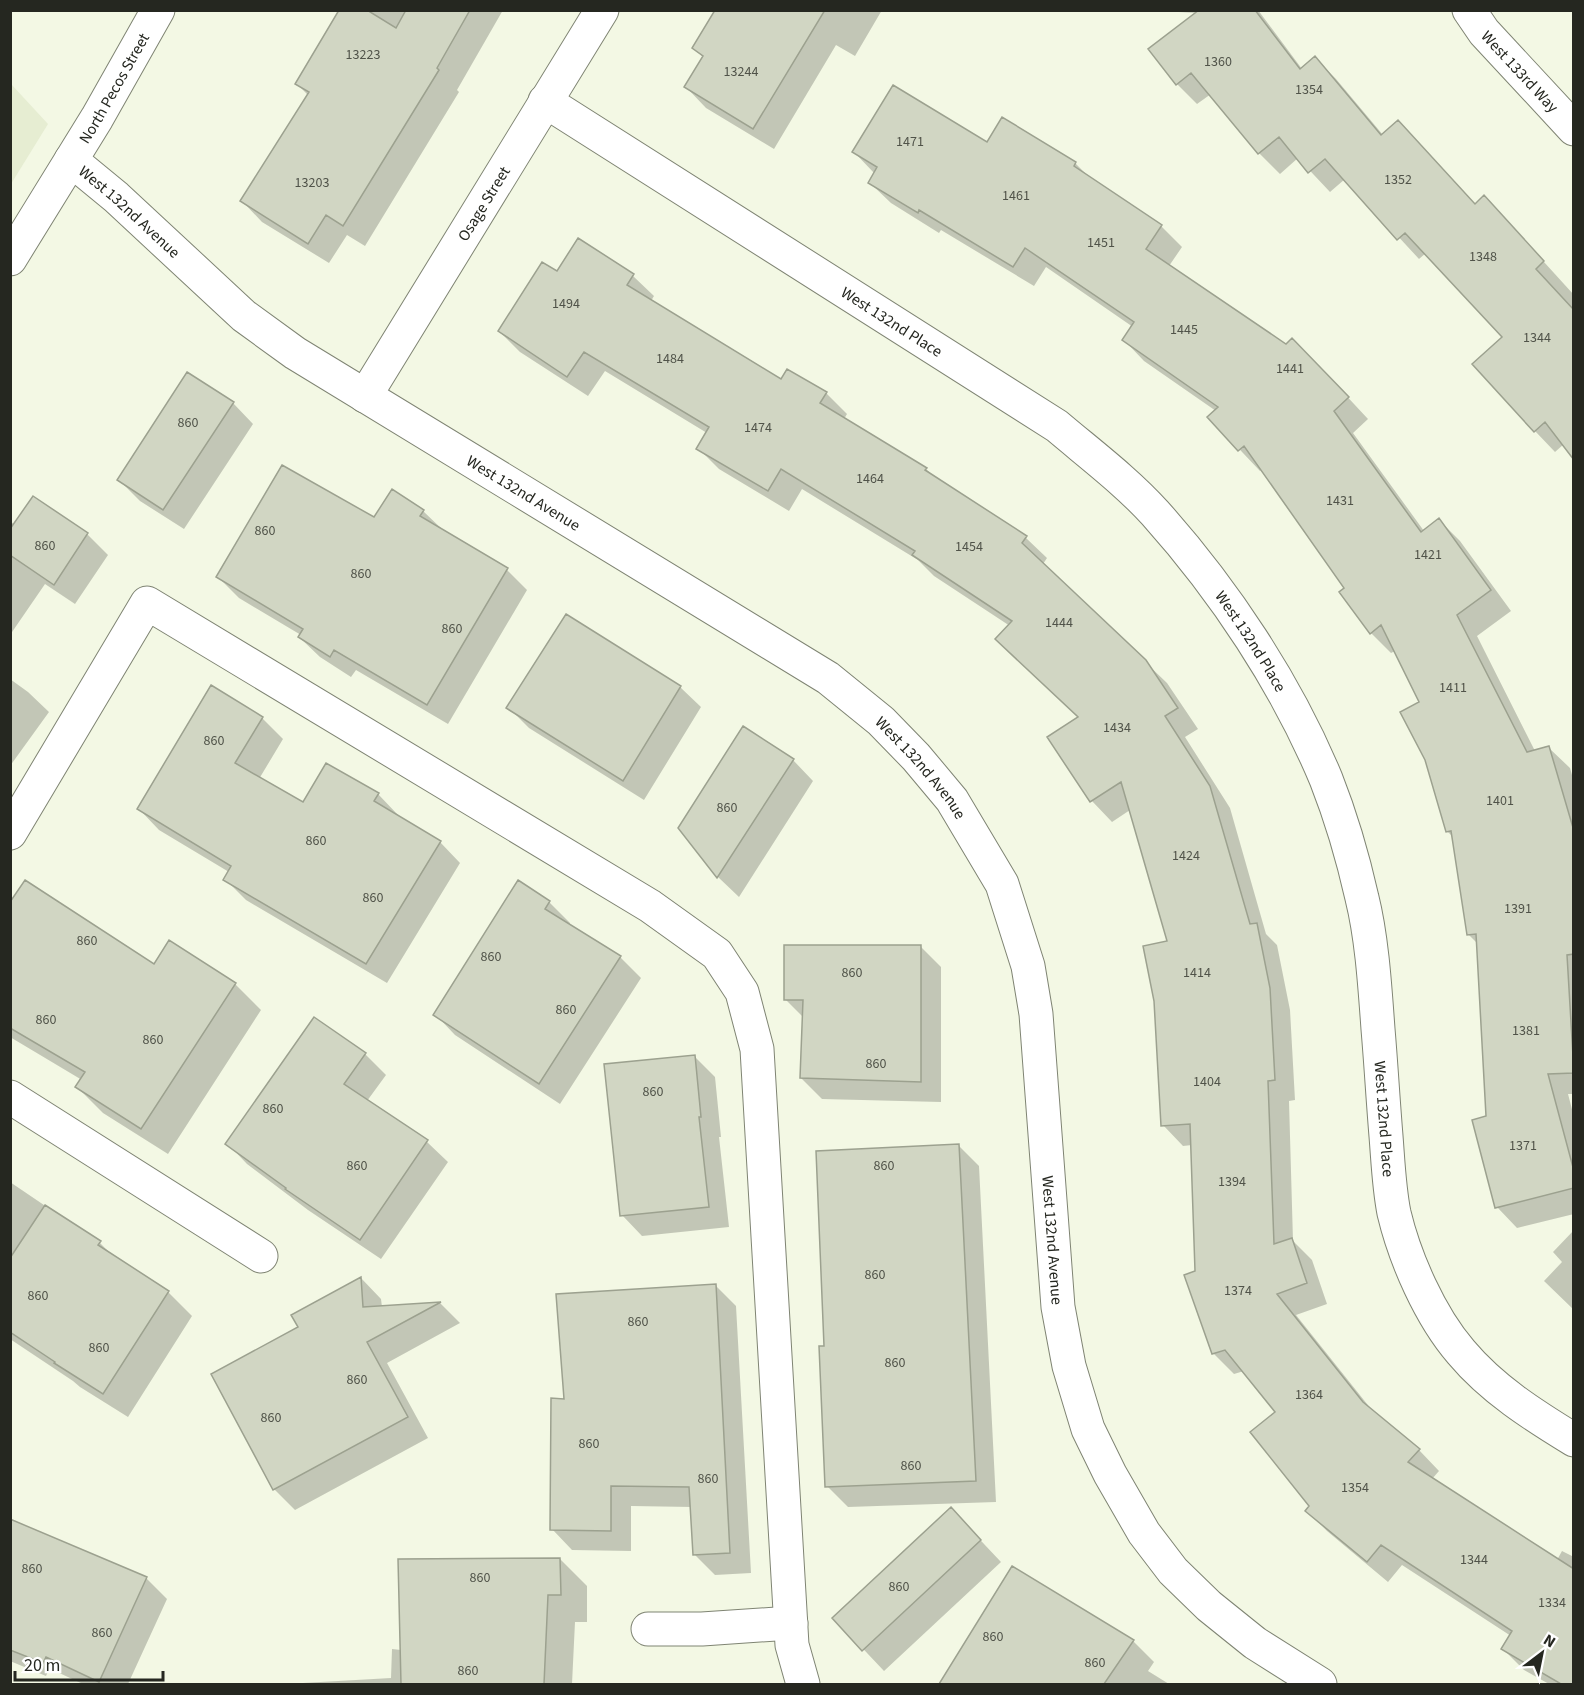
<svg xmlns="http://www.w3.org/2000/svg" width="1584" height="1695" font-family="'Source Sans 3',sans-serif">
  <rect width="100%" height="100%" fill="#f3f8e4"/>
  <!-- built -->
  <path fill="#e6edd2" d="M11 84 48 124 11 184Z"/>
  <!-- shadow -->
  <path fill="#0003" d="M341 10H503L457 90 459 92 365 246 347 235 329 263 262 222 242 201 309 96 296 83Z
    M716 10H882L855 56 836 45 774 149 706 108 686 87 704 58 693 48Z
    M1137 10H1258L1302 69 1315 58 1336 79 1383 135 1398 122 1476 205 1504 218 1574 295V458L1564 444 1555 452 1535 431 1504 337 1426 253 1419 259 1345 179 1330 192 1298 158 1280 174 1259 153 1211 94 1197 104 1177 84 1199 13Z
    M1002 119 1075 163 1094 182 1161 226 1182 247 1169 266 1286 346 1313 360 1368 419 1353 433 1424 531 1439 520 1460 541 1511 611 1477 636 1535 751 1549 748 1570 768 1574 782V1094H1568L1574 1117V1214L1517 1228 1497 1207 1487 1117 1479 945 1468 934 1454 838 1447 831 1421 702 1395 651 1391 653 1371 633 1346 588 1262 469 1260 471 1209 417 1216 411 1144 361 1124 340 1133 327 1046 267 1034 286 941 230 939 233 891 203 870 183 875 174 854 152 987 144Z
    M578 240 633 276 654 296 651 301 781 381 826 393 847 414 844 419 926 469 935 478 1026 538 1047 558 1043 564 1167 683 1198 729 1185 737 1230 808 1266 934 1277 945 1290 1010 1295 1100 1289 1101 1293 1241 1312 1260 1327 1304 1296 1315 1375 1414 1419 1450 1439 1471 1432 1479 1557 1560 1562 1551 1574 1557V1684H1549L1524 1670 1503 1649 1511 1636 1402 1565 1388 1582 1327 1531 1307 1510 1311 1506 1277 1413 1244 1371 1234 1374 1213 1353 1197 1272 1192 1145 1183 1146 1163 1125 1168 942 1130 810 1112 822 1092 801 1049 737 1079 717 1010 626 934 576 918 560 802 489 789 511 719 469 698 448 707 433 605 371 588 396 520 352 499 331 557 273Z
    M233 403 253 424 184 529 140 501 119 480Z
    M423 511 444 531 507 570 527 590 448 724 356 670 351 677 320 657 299 637 301 635 239 598 218 577 375 519Z
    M10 521 15 525 87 534 108 555 75 604 45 584 10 635Z
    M10 679 28 692 49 712 10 766Z
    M212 687 262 718 283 739 259 779 304 804 378 794 398 815 397 817 440 842 460 863 387 983 246 900 225 879 229 872 159 830 139 809Z
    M680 687 701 707 644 800 529 728 508 707Z
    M793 760 813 781 739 897 718 877 680 828Z
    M549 902 570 923 569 925 620 957 641 978 560 1104 455 1035 435 1014Z
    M10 941 155 966 235 984 261 1010 168 1154 103 1113 77 1087 82 1080 10 1037Z
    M920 946 941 967V1102L822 1099 801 1078 804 1018 785 999Z
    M365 1054 386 1075 367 1101 427 1142 448 1162 381 1259 308 1210 247 1164 227 1143Z
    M694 1056 715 1077 721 1137H719L729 1227 642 1236 622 1215Z
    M958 1145 979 1166 996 1502 848 1507 827 1486 826 1347Z
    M10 1182 100 1243 113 1256 168 1292 192 1316 128 1417 80 1387 73 1381 10 1339Z
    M1574 1230V1310L1544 1281 1562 1262 1553 1252Z
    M361 1278 381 1299 382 1307 440 1303 460 1323 387 1363 428 1438 295 1510 274 1489 300 1328Z
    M715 1285 736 1306 751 1573 715 1575 694 1554 692 1507 631 1506V1551L572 1550 552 1529 566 1400Z
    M951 1509 1001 1562 884 1671 834 1618Z
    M10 1521 146 1578 167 1599 128 1684H83L55 1671 50 1667 46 1676 10 1661Z
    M560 1559 587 1586V1622H575L572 1684H285L391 1678 392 1649 401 1650Z
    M1013 1568 1133 1641 1154 1662 1148 1671 1169 1684H941Z"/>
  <!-- building -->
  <path fill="#d1d6c3" stroke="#9ca18f" stroke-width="1.5" d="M339 10H367L396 28 406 10H470L437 68 439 70 343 226 326 215 308 244 240 201 309 92 295 84Z
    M715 10H825L753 129 684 87 703 56 692 48Z
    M1199 10H1255L1300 69 1315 56 1381 135 1398 120 1475 204 1484 195 1544 261 1536 269 1574 310V460L1545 422 1534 432 1472 364 1502 337 1405 233 1397 240 1325 159 1308 173 1279 137 1258 154 1191 73 1176 85 1148 49Z
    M893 85 987 142 1002 117 1076 162 1074 166 1162 225 1146 249 1286 344 1292 338 1349 397 1334 411 1421 532 1439 518 1491 590 1457 615 1527 752 1549 746 1574 831V954L1567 955 1574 1073 1548 1074 1574 1171V1188L1495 1208 1472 1120 1486 1116 1476 934 1467 935 1451 831 1446 832 1425 760 1400 712 1419 702 1381 625 1370 634 1339 592 1344 588 1244 446 1238 451 1207 417 1218 407 1122 340 1134 322 1025 248 1013 267 919 210 918 213 868 183 877 167 852 152Z
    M578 238 634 274 627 285 781 379 787 369 827 392 820 403 927 468 925 470 1027 536 1022 543 1146 660 1178 708 1165 716 1210 786 1250 924 1257 923 1270 988 1275 1080 1268 1081 1274 1244 1292 1238 1307 1283 1277 1294 1363 1402 1420 1449 1408 1462 1574 1569V1684H1561L1501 1649 1512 1631 1381 1545 1367 1562 1305 1511 1309 1506 1250 1432 1275 1412 1225 1350 1212 1354 1184 1275 1195 1271 1190 1124 1161 1126 1154 1001 1143 946 1167 941 1121 782 1090 802 1047 737 1078 717 995 639 1012 621 912 555 915 551 781 469 768 491 696 449 709 427 584 352 567 377 498 331 542 262 557 271Z
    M187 372 234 402 163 510 117 480Z
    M282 465 374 517 392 489 424 510 420 516 508 568 427 705 334 650 330 657 298 637 303 629 216 577Z
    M33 496 88 533 54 585 10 555V529Z
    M566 614 681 686 623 781 506 708Z
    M211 685 263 717 235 763 303 802 326 763 379 793 374 801 441 841 366 964 223 880 231 866 137 809Z
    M743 726 794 759 717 878 678 828Z
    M25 880 154 964 169 940 236 983 141 1129 75 1087 85 1072 10 1028V902Z
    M518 880 550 901 545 909 621 956 539 1084 433 1015Z
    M784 945H921V1082L800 1078 803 1000H784Z
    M314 1017 366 1053 344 1084 428 1140 360 1240 285 1189 286 1188 225 1144Z
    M695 1055 701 1117H699L709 1207 620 1216 604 1064Z
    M959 1144 976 1481 825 1487 819 1346H824L816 1151Z
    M45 1205 101 1241 98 1245 169 1291 103 1394 54 1363 55 1362 10 1332V1258Z
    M361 1277 363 1307 441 1302 367 1342 408 1417 273 1490 211 1374 298 1327 291 1315Z
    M716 1284 730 1553 693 1555 689 1487 611 1486V1531L550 1530 551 1398 564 1399 556 1294Z
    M951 1507 981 1540 862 1651 832 1618Z
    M10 1519 147 1577 99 1682 46 1657 43 1663 10 1650Z
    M560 1558 561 1595H548L544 1684H401L398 1559Z
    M1012 1566 1134 1640 1104 1684H939Z"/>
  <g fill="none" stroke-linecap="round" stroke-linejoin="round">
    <defs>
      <g id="street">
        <path id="s1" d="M1469 10 1484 32 1574 129"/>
        <path id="s2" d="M545 101 1057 426C1090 454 1126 481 1155 513 1224 590 1286 683 1326 779 1341 817 1353 858 1362 898 1372 938 1375 988 1378 1029 1381 1064 1383 1100 1386 1136 1388 1161 1389 1188 1394 1213 1405 1259 1430 1316 1461 1352 1492 1389 1533 1415 1574 1440"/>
        <path id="s3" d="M71 160 116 197 244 316 295 353 828 678 881 721 916 757 952 800 1002 884 1028 966 1036 1014 1058 1307 1069 1366 1088 1429 1110 1474 1144 1533 1173 1571 1209 1606 1255 1643 1320 1684"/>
        <path id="s4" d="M10 259 97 118 158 10"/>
        <path id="s5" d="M365 396 602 10"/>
        <path d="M10 833 147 603 650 906 717 954 742 992 757 1049 792 1645 803 1684"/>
        <path d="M10 1097 261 1256"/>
        <path d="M648 1629H702L791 1623"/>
      </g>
    </defs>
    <!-- street casing -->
    <use href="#street" stroke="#7f8473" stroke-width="35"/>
    <!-- street -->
    <use href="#street" stroke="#fff" stroke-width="33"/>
  </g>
  <g text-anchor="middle" stroke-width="4.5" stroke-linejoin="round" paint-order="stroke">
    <!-- number labels -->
    <g font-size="14" fill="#505349">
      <text x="363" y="59">13223</text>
      <text x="1218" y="66">1360</text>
      <text x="741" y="76">13244</text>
      <text x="1309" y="94">1354</text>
      <text x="910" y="146">1471</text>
      <text x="1398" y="184">1352</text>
      <text x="312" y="187">13203</text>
      <text x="1016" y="200">1461</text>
      <text x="1101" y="247">1451</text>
      <text x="1483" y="261">1348</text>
      <text x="566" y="308">1494</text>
      <text x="1184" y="334">1445</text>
      <text x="1537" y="342">1344</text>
      <text x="670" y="363">1484</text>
      <text x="1290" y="373">1441</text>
      <text x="188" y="427">860</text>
      <text x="758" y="432">1474</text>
      <text x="870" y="483">1464</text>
      <text x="1340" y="505">1431</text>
      <text x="265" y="535">860</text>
      <text x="45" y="550">860</text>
      <text x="969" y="551">1454</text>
      <text x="1428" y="559">1421</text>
      <text x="361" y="578">860</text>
      <text x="1059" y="627">1444</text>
      <text x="452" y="633">860</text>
      <text x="1453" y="692">1411</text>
      <text x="1117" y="732">1434</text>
      <text x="214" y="745">860</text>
      <text x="1500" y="805">1401</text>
      <text x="727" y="812">860</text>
      <text x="316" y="845">860</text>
      <text x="1186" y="860">1424</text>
      <text x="373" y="902">860</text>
      <text x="1518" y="913">1391</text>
      <text x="87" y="945">860</text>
      <text x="491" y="961">860</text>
      <text x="852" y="977">860</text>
      <text x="1197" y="977">1414</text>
      <text x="566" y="1014">860</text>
      <text x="46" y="1024">860</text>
      <text x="1526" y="1035">1381</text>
      <text x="153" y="1044">860</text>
      <text x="876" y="1068">860</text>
      <text x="1207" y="1086">1404</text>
      <text x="653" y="1096">860</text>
      <text x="273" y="1113">860</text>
      <text x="1523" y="1150">1371</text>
      <text x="357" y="1170">860</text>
      <text x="884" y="1170">860</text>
      <text x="1232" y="1186">1394</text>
      <text x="875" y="1279">860</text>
      <text x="1238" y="1295">1374</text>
      <text x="38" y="1300">860</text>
      <text x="638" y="1326">860</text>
      <text x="99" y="1352">860</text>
      <text x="895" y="1367">860</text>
      <text x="357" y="1384">860</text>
      <text x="1309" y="1399">1364</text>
      <text x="271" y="1422">860</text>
      <text x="589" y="1448">860</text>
      <text x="911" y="1470">860</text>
      <text x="708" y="1483">860</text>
      <text x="1355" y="1492">1354</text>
      <text x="1474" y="1564">1344</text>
      <text x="32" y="1573">860</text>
      <text x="480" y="1582">860</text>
      <text x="899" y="1591">860</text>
      <text x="1552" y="1607">1334</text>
      <text x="102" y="1637">860</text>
      <text x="993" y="1641">860</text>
      <text x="1095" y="1667">860</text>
      <text x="468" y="1675">860</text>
    </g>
    <!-- street labels -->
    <g font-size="16" fill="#252720" stroke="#fff">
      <text dy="6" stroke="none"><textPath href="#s1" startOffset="80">West 133rd Way</textPath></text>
      <text dy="6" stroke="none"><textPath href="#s4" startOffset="200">North Pecos Street</textPath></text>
      <text dy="6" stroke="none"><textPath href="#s5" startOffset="226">Osage Street</textPath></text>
      <text dy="6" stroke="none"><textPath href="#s3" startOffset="78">West 132nd Avenue</textPath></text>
      <text dy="6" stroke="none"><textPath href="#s2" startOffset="411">West 132nd Place</textPath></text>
      <text dy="6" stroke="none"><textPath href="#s3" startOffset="564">West 132nd Avenue</textPath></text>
      <text dy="6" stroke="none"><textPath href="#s2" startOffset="898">West 132nd Place</textPath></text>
      <text dy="6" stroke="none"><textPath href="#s3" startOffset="1050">West 132nd Avenue</textPath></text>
      <text dy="6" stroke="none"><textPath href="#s2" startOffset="1402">West 132nd Place</textPath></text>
      <text dy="6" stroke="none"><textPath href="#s3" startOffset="1554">West 132nd Avenue</textPath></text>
    </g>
  </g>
  <!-- border -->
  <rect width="1584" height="1695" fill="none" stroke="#252720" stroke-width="24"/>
  <!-- north arrow -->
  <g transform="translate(1542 1653) rotate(32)" stroke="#ffffff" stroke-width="4.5" paint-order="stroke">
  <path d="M0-4.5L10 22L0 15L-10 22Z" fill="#252720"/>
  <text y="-9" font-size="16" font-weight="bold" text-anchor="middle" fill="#252720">N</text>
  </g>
  <!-- scale -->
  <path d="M15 1671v9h148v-9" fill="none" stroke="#252720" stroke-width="3"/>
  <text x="24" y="1671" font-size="18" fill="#252720" stroke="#ffffff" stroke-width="4.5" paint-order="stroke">20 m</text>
</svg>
